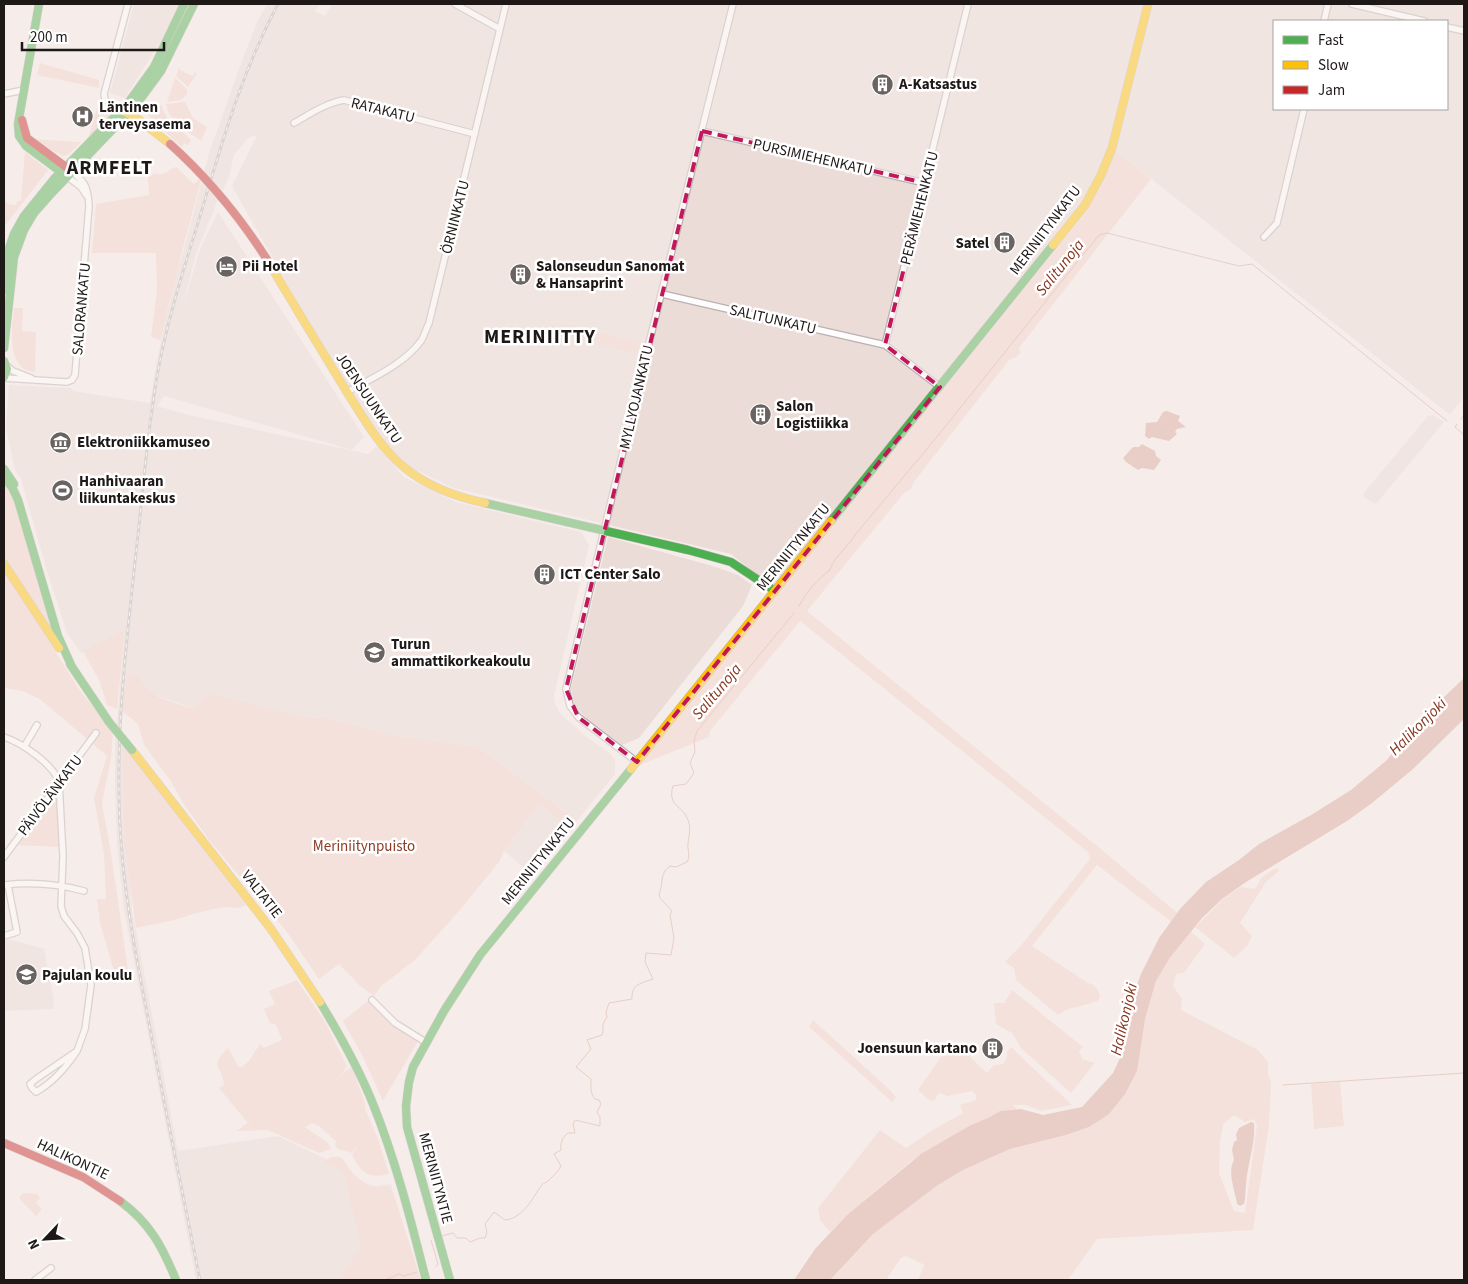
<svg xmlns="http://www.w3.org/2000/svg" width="1468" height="1284" font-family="'Source Sans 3',sans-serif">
  <rect width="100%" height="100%" fill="#f5edea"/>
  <!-- built -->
  <path fill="#ebdcd8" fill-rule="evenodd" d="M134 4H179L164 36 125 98 110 93Z
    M267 4H320L315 11 325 16 332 4H1464V397L1450 415 1116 151 1086 212 779 593 731 554 454 488 407 466 383 441 357 401 298 303 232 186 257 135 248 138 234 155 229 177 217 202 196 254 183 306 200 249 218 212 364 437 352 450 164 396 157 406 189 415 368 454 377 446 404 477 456 502 581 532 589 545 554 696 555 703 560 713 584 735 611 754 615 760V774L577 821 478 747 391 735 328 718 302 717 205 697 196 707 192 708 163 698 150 692 145 686 140 677 127 674 122 711V743L132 909 178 1151 278 1136 328 1160 338 1156 345 1162 350 1173 371 1187 391 1184 418 1280H196L124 910 117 846 115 787V743L125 631 81 653 67 633 45 565 21 479 15 470 6 428 9 385 71 388 73 391 150 403 156 365 175 277 183 252 209 153 243 58 257 22ZM1274 21H1447V109H1274Z
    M1433 415 1444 422 1376 504 1365 498 1363 494 1428 416Z
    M608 537 716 567 738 575 752 585 743 606 639 738 622 745 587 719 574 705 571 688Z
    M539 804 570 829 532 875 504 851Z
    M4 940H13L44 949 54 1001 53 1009 4 1011Z"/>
  <!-- green -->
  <path fill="#f1d3ca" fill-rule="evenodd" d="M40 63 99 80V88L37 75Z
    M179 67 180 70 193 76 195 72 197 73 188 87 176 76Z
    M175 78 187 89V94L181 100 167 102Z
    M99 101 111 112 110 115 88 139Z
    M185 102 193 118 207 127 201 141C189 132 168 121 166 104Z
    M162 105C165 122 180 128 191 140L188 145 184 143 182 147 178 144 147 114 148 109 150 107Z
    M31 139 81 142 68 155 63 156Z
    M1116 151 1151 179 1019 348 1020 353 1016 357 1009 360 913 483 912 488 904 493 807 611 1097 846 1182 917 1174 924 1097 865 1032 946 1088 983C1095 985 1098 988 1100 996L1098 1001 1066 1010 1058 1015 1016 980 1014 968 1005 962 1023 943 1090 859 1088 852 800 621 710 731 709 737 640 765 1086 212Z
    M25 152 48 170 4 227V200L8 204 16 205 17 201H21Z
    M176 167 194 184 199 179 201 180C187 233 172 286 161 340L151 337 157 291 156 253H92L96 204 149 195 148 177 155 173C164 177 169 169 176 167Z
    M14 308H23L22 331 36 332 35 372C5 370 12 327 14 308Z
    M564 324 640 342 636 354 562 334Z
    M4 482 7 485 13 495 53 632 4 559Z
    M4 571 81 692 113 731 111 758 102 803 111 853 128 970 114 971 100 923 97 899H106L104 855 94 798 107 756 41 700 23 691 4 688Z
    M125 630 117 709 107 705 100 682 83 651Z
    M127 673 140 677C150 698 171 702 192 708L196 707 205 697 210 694 302 717 328 718 391 735 478 747 577 821 570 829 539 804 504 851 499 862 459 911 415 960 380 987 374 996 359 985 339 964 319 979 287 932 209 840 185 806 170 780 144 745 138 724 122 711Z
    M122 743 246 905 240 908 224 907 196 913 175 920 136 928 125 846Z
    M50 796 57 799 61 847 13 845Z
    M1276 868 1279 871 1266 882 1240 923 1252 936 1247 946 1234 958 1195 927 1222 900 1240 887 1255 889 1262 877Z
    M1191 932 1205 944 1184 973 1176 974 1173 986 1182 999 1181 1010 1258 1050 1268 1062V1074L1271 1083 1269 1125 1253 1230 1097 1239 1068 1280H918L924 1266 923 1264 906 1256 901 1258 886 1280H830L873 1234 938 1185 963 1170 1010 1149 1066 1135 1089 1127 1145 1019 1156 981 1169 959ZM1233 1116H1236L1245 1122 1254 1119 1257 1125 1245 1213 1234 1211 1219 1173 1220 1142 1223 1124Z
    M297 980 325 1022 347 1066 336 1082 344 1072 351 1068 353 1070 365 1103V1109L377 1136 389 1174C368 1179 361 1173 352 1155L358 1145 352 1153 338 1149 334 1144 337 1142 319 1126 312 1123 305 1127 328 1143 331 1149 319 1153 268 1130 237 1131 247 1123 252 1122H247L219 1088 224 1085C222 1065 208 1068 228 1048L239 1067H242L249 1061 260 1044 264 1048 282 1040 276 1025 270 1023 264 1009 275 1004 269 991Z
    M1012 990 1083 1047 1079 1051 1082 1059 1095 1063 1071 1093 1021 1048 1012 1033 996 1024 994 1003H1004Z
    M369 1000 395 1025 418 1041 383 1101 363 1057 343 1021Z
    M813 1020 890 1090 896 1097 892 1102 809 1027Z
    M1011 1047 1072 1105 1041 1111 1026 1105H1013L1017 1109 1000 1111 990 1117 969 1126 911 1161 847 1215 830 1232 820 1220 818 1208 880 1130 906 1148 931 1131 963 1113 960 1105 976 1100V1095L972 1091 948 1096 939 1093 934 1101 928 1099 918 1090 941 1057 965 1052 987 1073 994 1065C1004 1066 1007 1061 1007 1052Z
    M1340 1082 1344 1126 1314 1129 1311 1084Z
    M331 1157 342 1158C354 1177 365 1189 389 1187L395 1198 421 1280H340L359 1249 361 1244 343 1171 324 1162Z
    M23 1193 37 1194 40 1198 36 1203 42 1209 36 1216 19 1198Z"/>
  <!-- water -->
  <path fill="#d8a89c" d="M1167 411 1180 416 1178 421 1186 427 1177 429 1175 432 1177 434 1169 441 1152 437 1149 439 1145 436 1146 423 1157 422 1163 412Z
    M1142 444 1155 451 1156 456 1161 460 1154 470 1142 468 1138 470 1126 462 1123 458 1133 447H1139Z
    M1464 678V719L1413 769 1372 803 1347 821 1246 882 1222 899 1202 918 1169 959 1156 981 1145 1019 1137 1071 1125 1094 1109 1114 1089 1127 1066 1135 1010 1149 963 1170 938 1185 873 1234 830 1280H794L815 1249 847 1215 921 1154 969 1126 990 1117 1000 1111 1021 1109 1043 1115 1082 1107 1113 1073 1120 1058 1124 1044 1130 1004 1141 974 1159 938 1180 909 1206 882 1239 860 1259 844 1311 815 1351 790 1387 760 1404 737 1416 724Z
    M1251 1122 1254 1123C1256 1143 1247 1165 1246 1185 1245 1192 1246 1197 1244 1204L1240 1206 1237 1204C1235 1191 1227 1172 1234 1160L1232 1150 1234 1142 1237 1140 1236 1134 1239 1128Z"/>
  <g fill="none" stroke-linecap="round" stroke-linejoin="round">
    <!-- stream -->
    <path stroke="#d8a89c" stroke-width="1" d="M1461 419 1464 415
      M1457 424 1455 427 1464 435
      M799 606C807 591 817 580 830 570 832 559 849 546 855 535L936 438 1099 235 1107 233 1239 266 1252 264 1447 421
      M1283 1085 1464 1073
      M442 1236 453 1233 457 1238H466L470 1242 480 1238H485L487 1232 485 1224 494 1212 505 1220C522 1219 533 1198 541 1186 544 1182 544 1184 548 1181 553 1176 558 1172 561 1166L554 1154 561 1150C560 1143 562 1138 568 1133H575L573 1124 575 1120 600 1126V1117L597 1112 601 1104 599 1100 595 1099C590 1093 591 1087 591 1079L576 1067 591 1049 587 1040 602 1035 603 1031V1024L607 1017 606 1012 609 1003 632 999C631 984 642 983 653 979L645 962 646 953 671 955 674 938 670 915 672 911 660 898 659 894C664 883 659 874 670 866L676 867 687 862C691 855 687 850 688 843 689 836 691 827 688 820 683 805 667 807 673 786L686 784 694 773 690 763 695 752 694 741 697 731 794 613
      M431 1240 438 1264 436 1267
      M385 1280 399 1274 404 1276 417 1272"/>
    <defs>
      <path id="street" d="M455 4 500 29
        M1352 4 1424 21
        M1324 21 1328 4
        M1447 27 1464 31
        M4 94 24 90
        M121 110 105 100 104 94 128 4
        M294 123C310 114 326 103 344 100L475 134
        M702 131 925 183
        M61 172 81 187 86 195
        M1264 237 1277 223 1304 109
        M662 294 885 345
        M6 365 13 371 31 378
        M4 378 67 382 72 380 75 375 89 206C88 186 85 182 70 170
        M940 387 885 345 968 4
        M347 392C372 378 403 365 421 341 424 336 426 329 429 323L506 4
        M4 737C22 743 53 764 59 782L63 856 61 906 64 916 77 933 85 948 91 985 85 1029 77 1051 36 1079 30 1084 32 1088 36 1092C52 1083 67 1066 77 1051
        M24 747 37 725
        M637 762 578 717 570 706 566 689 646 355 733 4
        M4 857 96 733
        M4 885C30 882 58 884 84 891
        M4 936 17 932 8 885
        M372 1000 395 1023 427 1043
        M35 1280 51 1268"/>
      <path id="fast" d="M39 4 18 124 19 136 26 146 61 172
        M4 290 9 248 14 234 24 216 54 179 128 103 154 67 184 4
        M4 348 14 257 24 230 34 213 49 196 136 105 161 71 194 4
        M4 361 7 369 4 377
        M4 469 14 484
        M4 478 12 487 18 500 58 636 72 667
        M485 503 688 550 731 562 775 591
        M831 521 1053 245
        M70 664 109 722
        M320 1002C340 1035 359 1069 373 1104 396 1161 411 1221 426 1280
        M120 1201C150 1223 162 1246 176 1280
        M450 1280 407 1127 406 1106 409 1082 413 1067 444 1011 480 955 631 769"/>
      <path id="slow" d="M125 112 138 119 170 144
        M1053 245 1085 205 1101 175 1112 148 1148 4
        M268 261C293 304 319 346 345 389 363 417 379 447 405 468 427 486 457 497 485 503
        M4 564 59 648
        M132 750 271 929 320 1002
        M631 769 831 521"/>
      <path id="jam" d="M22 120 27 138 66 167
        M4 1143 83 1177 120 1201"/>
    </defs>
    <!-- street casing -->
    <use href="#street" stroke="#b8b2b0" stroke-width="8"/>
    <!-- fast casing -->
    <use href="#fast" stroke="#b8b2b0" stroke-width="9"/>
    <!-- slow casing -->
    <use href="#slow" stroke="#b8b2b0" stroke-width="9"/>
    <!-- jam casing -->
    <use href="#jam" stroke="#b8b2b0" stroke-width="9"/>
    <!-- street -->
    <use href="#street" stroke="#fefcfc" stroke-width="5.5"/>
    <!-- fast -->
    <use href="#fast" stroke="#4caf50" stroke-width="8"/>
    <!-- slow -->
    <use href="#slow" stroke="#ffc107" stroke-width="8"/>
    <!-- jam -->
    <use href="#jam" stroke="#c62828" stroke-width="8"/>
    <defs>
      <path id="rail" d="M200 1280C183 1194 165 1109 149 1023 138 967 127 911 122 854 113 753 125 654 136 553 143 493 147 431 158 371 168 317 185 265 201 213 223 139 242 72 278 4"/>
    </defs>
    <!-- rail casing -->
    <use href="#rail" stroke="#b8b6b5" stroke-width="3"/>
    <!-- rail -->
    <use href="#rail" stroke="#fff" stroke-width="1" stroke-dasharray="4" stroke-linecap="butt"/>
    <defs>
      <path id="fast-bridge" d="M109 722 132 750"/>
      <path id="jam-bridge" d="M170 144C209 179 240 217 268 261"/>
    </defs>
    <!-- fast-bridge casing -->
    <use href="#fast-bridge" stroke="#b8b2b0" stroke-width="9" stroke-linecap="butt"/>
    <!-- jam-bridge casing -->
    <use href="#jam-bridge" stroke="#b8b2b0" stroke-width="9" stroke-linecap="butt"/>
    <!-- fast-bridge -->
    <use href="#fast-bridge" stroke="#4caf50" stroke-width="8"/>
    <!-- jam-bridge -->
    <use href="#jam-bridge" stroke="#c62828" stroke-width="8"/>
  </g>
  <!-- marked area -->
  <path d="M0 0H1468V1284H0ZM702 131 925 183 885 345 940 387 637 762 578 717 566 689Z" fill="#f5edea" fill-opacity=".55" fill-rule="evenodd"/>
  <path fill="none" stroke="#c2185b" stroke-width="4" stroke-dasharray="10 6" stroke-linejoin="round" d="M702 131 925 183 885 345 940 387 637 762 578 717 566 689Z"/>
  <!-- icons -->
  <defs>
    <symbol id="building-disc" viewBox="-11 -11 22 22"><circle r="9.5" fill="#696361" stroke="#fff"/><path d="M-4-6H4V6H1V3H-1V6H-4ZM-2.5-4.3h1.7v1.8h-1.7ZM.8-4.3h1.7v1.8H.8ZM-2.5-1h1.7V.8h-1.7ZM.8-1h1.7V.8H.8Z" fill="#fff"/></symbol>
    <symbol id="hospital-disc" viewBox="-11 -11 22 22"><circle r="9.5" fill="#696361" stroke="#fff"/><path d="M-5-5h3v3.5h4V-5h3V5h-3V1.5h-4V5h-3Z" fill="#fff"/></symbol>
    <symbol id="hotel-disc" viewBox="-11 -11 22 22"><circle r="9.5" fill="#696361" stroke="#fff"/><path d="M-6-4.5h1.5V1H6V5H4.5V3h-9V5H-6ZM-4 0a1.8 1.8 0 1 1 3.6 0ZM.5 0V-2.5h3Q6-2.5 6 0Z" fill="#fff"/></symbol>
    <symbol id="museum-disc" viewBox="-11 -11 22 22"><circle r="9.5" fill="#696361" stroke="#fff"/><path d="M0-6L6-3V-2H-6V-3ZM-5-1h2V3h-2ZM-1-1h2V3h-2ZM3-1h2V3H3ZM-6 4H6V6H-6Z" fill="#fff"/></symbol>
    <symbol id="stadium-disc" viewBox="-11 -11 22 22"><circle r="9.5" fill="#696361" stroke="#fff"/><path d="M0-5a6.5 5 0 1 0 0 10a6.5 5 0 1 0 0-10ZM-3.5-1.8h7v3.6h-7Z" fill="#fff"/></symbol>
    <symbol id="university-disc" viewBox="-11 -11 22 22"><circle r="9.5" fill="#696361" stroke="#fff"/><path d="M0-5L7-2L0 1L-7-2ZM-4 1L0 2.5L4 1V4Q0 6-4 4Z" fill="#fff"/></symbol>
    <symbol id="school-disc" viewBox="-11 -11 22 22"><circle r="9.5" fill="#696361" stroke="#fff"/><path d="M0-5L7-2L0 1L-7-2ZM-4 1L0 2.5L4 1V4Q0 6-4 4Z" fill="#fff"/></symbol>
  </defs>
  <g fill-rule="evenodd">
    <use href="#building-disc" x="870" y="72" width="25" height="25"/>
    <use href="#hospital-disc" x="70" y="104" width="25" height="25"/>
    <use href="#building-disc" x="992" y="230" width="25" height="25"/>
    <use href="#hotel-disc" x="214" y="254" width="25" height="25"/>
    <use href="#building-disc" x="508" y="262" width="25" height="25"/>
    <use href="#building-disc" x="748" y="402" width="25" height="25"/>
    <use href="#museum-disc" x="48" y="430" width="25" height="25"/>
    <use href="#stadium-disc" x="50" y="478" width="25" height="25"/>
    <use href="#building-disc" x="532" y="562" width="25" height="25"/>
    <use href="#university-disc" x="362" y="640" width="25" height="25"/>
    <use href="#school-disc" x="14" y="962" width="25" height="25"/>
    <use href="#building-disc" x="980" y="1036" width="25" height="25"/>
  </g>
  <g text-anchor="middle" stroke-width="5" stroke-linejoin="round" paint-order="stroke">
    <!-- poi labels -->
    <g font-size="15" font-weight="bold" fill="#1e1817" stroke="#fff" text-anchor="start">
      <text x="899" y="89">A-Katsastus</text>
      <text x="99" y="112">Läntinen<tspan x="99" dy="17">terveysasema</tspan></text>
      <text x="989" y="248" text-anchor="end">Satel</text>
      <text x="242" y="271">Pii Hotel</text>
      <text x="536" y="271">Salonseudun Sanomat<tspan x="536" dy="17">&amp; Hansaprint</tspan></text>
      <text x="776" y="411">Salon<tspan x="776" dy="17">Logistiikka</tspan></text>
      <text x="77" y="447">Elektroniikkamuseo</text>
      <text x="79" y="486">Hanhivaaran<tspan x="79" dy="17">liikuntakeskus</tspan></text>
      <text x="560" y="579">ICT Center Salo</text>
      <text x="391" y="649">Turun<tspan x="391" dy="17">ammattikorkeakoulu</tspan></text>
      <text x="42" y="980">Pajulan koulu</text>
      <text x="977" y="1053" text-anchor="end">Joensuun kartano</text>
    </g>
    <!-- street labels -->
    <g font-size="15" fill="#1e1817" stroke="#fff">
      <text transform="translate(383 110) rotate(14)" y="5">RATAKATU</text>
      <text transform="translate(813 157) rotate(13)" y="5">PURSIMIEHENKATU</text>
      <text transform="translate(919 208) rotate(-76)" y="5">PERÄMIEHENKATU</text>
      <text transform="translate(455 217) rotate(-76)" y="5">ÖRNINKATU</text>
      <text transform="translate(1045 230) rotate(-53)" y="5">MERINIITYNKATU</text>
      <text transform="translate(81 309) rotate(-85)" y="5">SALORANKATU</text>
      <text transform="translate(773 319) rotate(13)" y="5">SALITUNKATU</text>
      <text transform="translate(636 397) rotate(-77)" y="5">MYLLYOJANKATU</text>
      <text transform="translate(369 398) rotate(56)" y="5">JOENSUUNKATU</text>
      <text transform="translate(793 547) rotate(-51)" y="5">MERINIITYNKATU</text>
      <text transform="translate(50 795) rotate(-53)" y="5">PÄIVÖLÄNKATU</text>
      <text transform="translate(538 861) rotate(-51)" y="5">MERINIITYNKATU</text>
      <text transform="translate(262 894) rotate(52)" y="5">VALTATIE</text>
      <text transform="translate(73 1159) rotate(25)" y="5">HALIKONTIE</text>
      <text transform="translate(436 1178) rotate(75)" y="5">MERINIITYNTIE</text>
    </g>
    <!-- park labels -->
    <g font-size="15" fill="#8a3b26" stroke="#fff">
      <text x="364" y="851">Meriniitynpuisto</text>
    </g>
    <!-- water labels -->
    <g font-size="16" font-style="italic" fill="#883924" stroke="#fff">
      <text transform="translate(1059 267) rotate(-51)" y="6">Salitunoja</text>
      <text transform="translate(716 691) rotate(-50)" y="6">Salitunoja</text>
      <text transform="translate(1417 726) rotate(-45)" y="6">Halikonjoki</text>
      <text transform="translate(1123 1019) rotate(-77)" y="6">Halikonjoki</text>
    </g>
    <!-- district labels -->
    <g font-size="20" font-weight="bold" letter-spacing="1" fill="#1e1817" stroke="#fff">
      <text x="110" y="174">ARMFELT</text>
      <text x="540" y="343">MERINIITTY</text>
    </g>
  </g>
  <!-- border -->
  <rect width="1468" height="1284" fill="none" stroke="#1e1817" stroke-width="10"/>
  <!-- legend -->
  <rect x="1273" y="20" width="175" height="90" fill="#ffffff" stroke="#a5a3a2"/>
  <rect x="1283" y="36" width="25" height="8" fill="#4caf50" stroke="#a5a3a2"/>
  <text x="1318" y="45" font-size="15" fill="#1e1817">Fast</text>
  <rect x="1283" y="61" width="25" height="8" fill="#ffc107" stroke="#a5a3a2"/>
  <text x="1318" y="70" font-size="15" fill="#1e1817">Slow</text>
  <rect x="1283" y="86" width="25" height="8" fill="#c62828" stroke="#a5a3a2"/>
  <text x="1318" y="95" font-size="15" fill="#1e1817">Jam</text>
  <!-- north arrow -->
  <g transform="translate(45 1239) rotate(245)" stroke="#ffffff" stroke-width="4" paint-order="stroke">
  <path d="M0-4L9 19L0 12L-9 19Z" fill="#1e1817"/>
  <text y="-8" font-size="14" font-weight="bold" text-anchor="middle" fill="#1e1817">N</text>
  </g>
  <!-- scale -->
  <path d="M22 42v8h142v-8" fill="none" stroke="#1e1817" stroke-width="2.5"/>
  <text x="30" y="42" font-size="15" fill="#1e1817" stroke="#ffffff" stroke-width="4" paint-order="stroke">200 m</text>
</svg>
